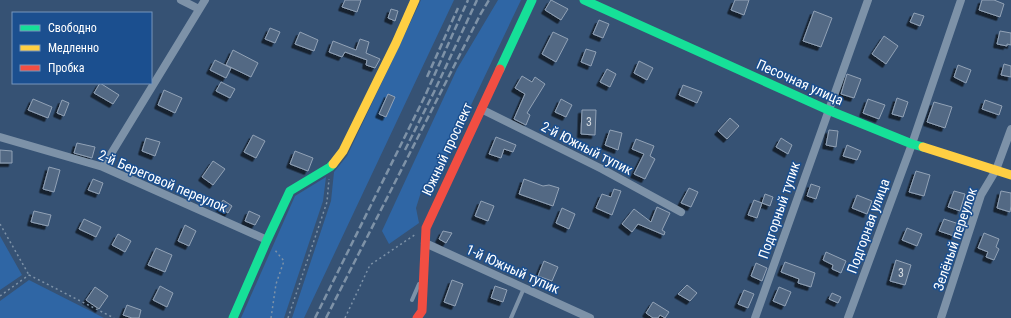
<svg xmlns="http://www.w3.org/2000/svg" width="1011" height="318" font-family="'Roboto Condensed',sans-serif">
  <defs>
    <filter id="shadow"><feDropShadow dx="-3.5" dy="3.5" stdDeviation="0" flood-color="#0009"/></filter>
  </defs>
  <rect width="100%" height="100%" fill="#365274"/>
  <!-- green -->
  <path fill="#2f66a5" d="M421 0H454L304 318H292L331 201 334 172 347 156Z
    M498 0H521L433 185 421 192 416 208 419 223 389 244 382 231 457 69Z
    M326 177 323 201 284 318H241L295 196Z
    M0 236 22 275 0 290Z
    M29 280 104 318H0V301Z"/>
  <!-- building -->
  <path fill="#526984" stroke="#92a2b6" filter="url(#shadow)" d="M345 0H361L357 12 342 7Z
    M551 0 568 9 561 20 545 10Z
    M735 0H749L744 15 731 10Z
    M982 0H994L1004 4 1000 17 979 10Z
    M391 9 398 11 395 21 388 18Z
    M814 11 832 18 821 47 803 41Z
    M914 13 924 16 920 26 910 22Z
    M599 20 609 24 603 38 593 34Z
    M270 28 280 32 275 43 265 39Z
    M1000 31 1011 33V45L1007 44V46L997 44Z
    M300 32 318 40 314 51 295 44Z
    M553 32 568 39 556 62 542 54Z
    M884 36 898 46 886 64 872 54Z
    M360 39 369 42 366 53 380 59 375 68 366 65 367 60 345 52 342 57 329 52 333 41 356 50Z
    M586 49 596 52 591 66 581 62Z
    M233 50 258 63 251 77 226 65Z
    M215 60 231 68 226 78 210 70Z
    M639 61 653 68 647 80 634 73Z
    M1004 64 1011 66V77L1001 75Z
    M958 65 971 70 966 83 954 77Z
    M607 69 616 74 610 87 600 82Z
    M847 74 861 79 854 98 841 94Z
    M522 76 532 82 535 77 545 84 527 113 530 115 526 125 514 119 525 94 515 88Z
    M221 82 235 89 230 98 216 91Z
    M100 83 119 95 113 104 94 93Z
    M683 85 702 92 697 103 679 95Z
    M164 90 182 98 175 113 158 105Z
    M388 94 395 97 386 117 379 114Z
    M897 98 908 102 903 117 892 114Z
    M33 99 52 107 48 118 28 110Z
    M561 99 572 105 566 117 555 112Z
    M868 99 885 105 879 119 863 113Z
    M62 100 69 103 64 116 57 113Z
    M985 100 1002 106 999 115 982 109Z
    M934 102 952 107 945 128 927 122Z
    M582 110H596L595 135 581 134Z
    M730 118 739 126 727 139 718 131Z
    M610 130 622 133 618 150 605 145Z
    M829 130 838 131 836 147 826 145Z
    M253 135 265 141 256 158 244 152Z
    M496 137 516 145 513 152 504 149 501 158 489 154Z
    M146 138 160 142 155 156 142 151Z
    M781 138 792 145 788 154 776 147Z
    M636 139 654 146 650 156 655 159 645 179 634 174 644 154 632 149Z
    M77 143 95 147 92 158 74 153Z
    M847 145 861 151 857 160 843 156Z
    M0 150 12 151V163H0Z
    M295 151 313 158 308 171 290 164Z
    M213 161 225 169 213 185 202 177Z
    M49 167 60 170 54 192 43 189Z
    M916 171 930 175 924 196 909 192Z
    M93 179 103 183 99 194 88 190Z
    M524 179 543 186 549 185 559 188 553 206 519 194Z
    M811 184 820 187 816 199 807 196Z
    M689 188 698 192 691 207 681 203Z
    M614 189 621 191 612 215 596 208 602 194 611 197Z
    M954 191 965 194 960 211 948 207Z
    M1001 191 1011 193V206L1010 212 997 208Z
    M765 194 773 197 770 206 762 203Z
    M857 195 872 201 867 214 852 208Z
    M223 200 232 206 228 213 219 207Z
    M754 200 762 203 757 218 748 215Z
    M481 201 494 206 488 221 475 216Z
    M657 207 670 213 662 230 665 232 664 235 638 224 632 232 622 224 634 209 651 222Z
    M562 208 575 214 569 229 556 223Z
    M34 211 51 215 48 226 31 222Z
    M249 211 260 216 255 225 245 221Z
    M84 219 101 227 96 237 79 229Z
    M944 219 959 224 954 236 939 231Z
    M185 225 196 231 189 246 178 241Z
    M907 228 922 234 917 246 902 240Z
    M443 231 452 233 446 243 439 239Z
    M984 233 999 239 996 247 999 249 994 260 986 257 988 252 978 248Z
    M118 234 131 241 125 252 112 245Z
    M156 248 172 255 165 272 148 265Z
    M826 252 846 261 841 273 832 269 833 265 823 260Z
    M896 260 911 265 905 285 890 281Z
    M544 261 558 267 552 281 538 276Z
    M785 262 815 273 811 287 798 283 799 279 781 272Z
    M756 263 767 268 762 281 751 276Z
    M452 280 463 284 455 306 444 302Z
    M687 285 697 293 690 301 678 294Z
    M160 286 173 293 167 307 153 300Z
    M495 286 507 290 503 302 491 298Z
    M95 287 108 296 99 309 86 300Z
    M779 287 791 292 785 306 773 301Z
    M744 290 754 294 748 308 738 304Z
    M832 293 841 297 838 303 829 299Z
    M653 302 669 312 665 318 660 315 658 318H653L646 313Z
    M127 305 141 310 139 318H132L123 315Z"/>
  <g fill="none" stroke-linecap="round" stroke-linejoin="round">
    <!-- path -->
    <path stroke="#7d92a8" stroke-width="1.5" stroke-dasharray="2 3" stroke-linecap="butt" d="M0 224 29 275
      M29 275 114 318
      M0 296 29 275
      M271 318 276 284 284 261 274 249
      M288 318 327 202 329 179
      M345 318 370 265 416 234"/>
    <!-- lane -->
    <path stroke="#7d92a8" stroke-width="4" d="M412 300 419 284
      M511 318 524 288"/>
    <!-- street -->
    <path stroke="#7d92a8" stroke-width="8" d="M181 0 199 9
      M481 109 602 169 681 212
      M0 137 103 167 267 240
      M103 167 205 0
      M425 243 590 318
      M755 318 868 0
      M848 318 912 144 961 0
      M941 318 981 195 996 170 1011 129"/>
    <!-- fast -->
    <path stroke="#16e098" stroke-width="9" d="M584 0 828 110 912 144 923 147
      M500 69 532 0
      M233 318 267 240 290 191 330 167 333 164"/>
    <!-- slow -->
    <path stroke="#ffcf43" stroke-width="9" d="M923 147 1011 175
      M333 164 343 151 396 43 415 0"/>
    <!-- jam -->
    <path stroke="#f24e42" stroke-width="9" d="M417 318 422 311 426 228 500 69"/>
    <!-- rail -->
    <path stroke="#7e92a7" stroke-width="2.5" stroke-dasharray="7 3" stroke-linecap="butt" d="M427 77 458 8
      M405 150 434 92 477 0
      M315 318 425 96 468 0
      M326 318 480 15 489 0"/>
  </g>
  <g text-anchor="middle" stroke-width="3" stroke-linejoin="round" paint-order="stroke">
    <!-- number labels -->
    <g font-size="12" fill="#d4dae0">
      <text x="589" y="126">3</text>
      <text x="901" y="277">3</text>
    </g>
    <!-- street labels -->
    <g font-size="14" fill="#fff" stroke="#1b4f8f">
      <text transform="translate(800 82) rotate(24)" y="5">Песочная улица</text>
      <text transform="translate(587 148) rotate(27)" y="5">2-й Южный тупик</text>
      <text transform="translate(447 149) rotate(-65)" y="5">Южный проспект</text>
      <text transform="translate(163 181) rotate(23)" y="5">2-й Береговой переулок</text>
      <text transform="translate(779 210) rotate(-71)" y="5">Подгорный тупик</text>
      <text transform="translate(868 226) rotate(-70)" y="5">Подгорная улица</text>
      <text transform="translate(955 239) rotate(-71)" y="5">Зелёный переулок</text>
      <text transform="translate(513 269) rotate(24)" y="5">1-й Южный тупик</text>
    </g>
  </g>
  <!-- legend -->
  <rect x="12" y="12" width="140" height="72" fill="#1b4f8f" stroke="#7695bc"/>
  <rect x="20" y="25" width="20" height="6" fill="#16e098" stroke="#7695bc"/>
  <text x="48" y="32" font-size="12" fill="#ffffff">Свободно</text>
  <rect x="20" y="45" width="20" height="6" fill="#ffcf43" stroke="#7695bc"/>
  <text x="48" y="52" font-size="12" fill="#ffffff">Медленно</text>
  <rect x="20" y="65" width="20" height="6" fill="#f24e42" stroke="#7695bc"/>
  <text x="48" y="72" font-size="12" fill="#ffffff">Пробка</text>
</svg>
